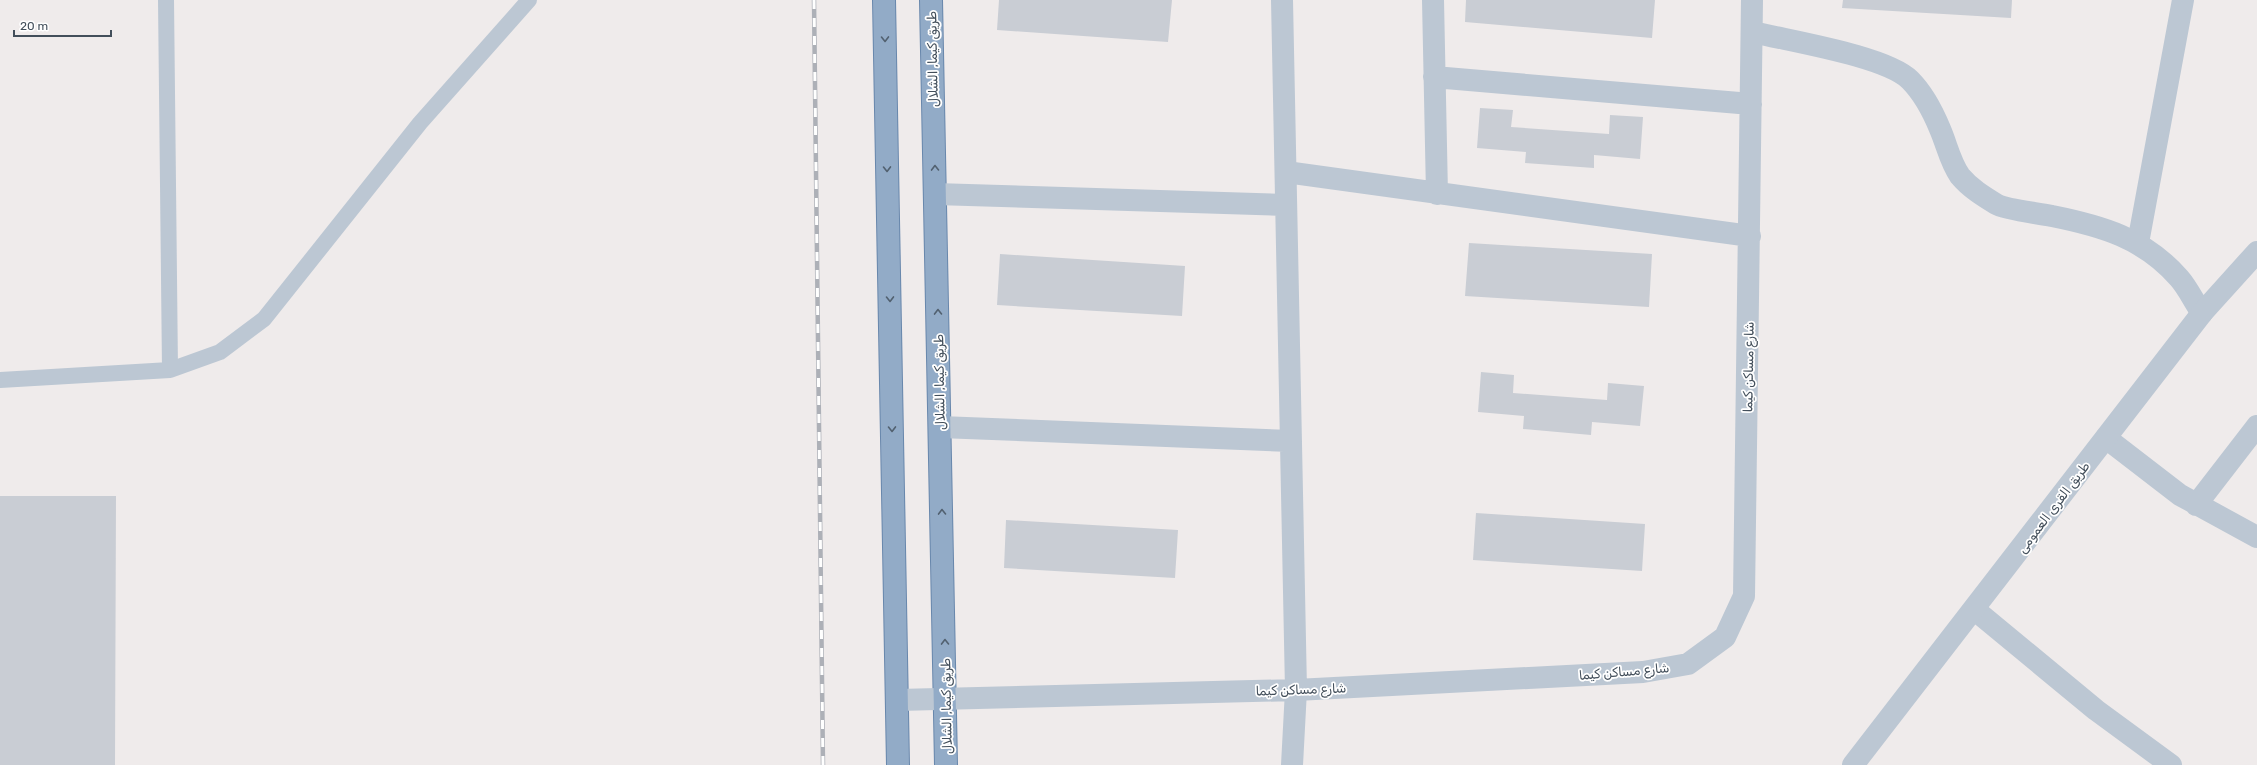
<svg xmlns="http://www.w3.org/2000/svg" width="2257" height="765" font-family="Rubik,Cairo,sans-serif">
  <rect width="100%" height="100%" fill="#efebeb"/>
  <!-- building -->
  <path fill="#c9cdd4" d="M999 0H1172L1168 42 997 30Z
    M1466 0H1655L1652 38 1465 22Z
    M1843 0H2012L2011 18 1842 8Z
    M1480 108 1513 110 1511 127 1609 134 1610 115 1643 117 1640 159 1594 155V168L1525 163 1526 152 1477 148Z
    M1469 243 1652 254 1649 307 1465 296Z
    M1000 254 1185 266 1182 316 997 305Z
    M1481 372 1514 375 1513 393 1607 400 1608 383 1644 386 1640 426 1592 422 1591 435 1523 429 1524 416 1478 412Z
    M0 496H116L115 765H0Z
    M1476 513 1645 524 1642 571 1473 560Z
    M1006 520 1178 530 1175 578 1004 568Z"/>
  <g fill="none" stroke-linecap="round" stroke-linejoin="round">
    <defs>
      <path id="trunk" d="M884 0 898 765
        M931 0 946 765"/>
    </defs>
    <!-- trunk casing -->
    <use href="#trunk" stroke="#6887ac" stroke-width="24"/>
    <!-- service -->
    <path stroke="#bcc7d3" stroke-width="16" d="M166 0 170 370
      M0 380 170 370 220 352 264 319 420 123 529 0"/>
    <!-- minor -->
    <path stroke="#bcc7d3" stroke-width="22" d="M1282 0 1296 690 1292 765
      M1433 0 1437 194
      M1753 32C1789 41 1886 56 1910 80 1924 94 1933 112 1940 129 1947 145 1950 162 1960 176 1970 188 1983 196 1996 204 2006 210 2039 213 2052 216 2102 226 2144 238 2179 278 2188 288 2194 302 2202 313
      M1434 77 1751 104
      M1286 172 1750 236
      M935 194 1286 205
      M2138 243 2183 0
      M940 427 1291 441
      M2106 438 2180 495 2257 537
      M2196 505 2257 426
      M1975 610 2096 710 2171 765
      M898 700 1296 690 1643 672 1688 664 1725 637 1744 596 1752 0"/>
    <!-- tertiary -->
    <path stroke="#bcc7d3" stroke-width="22" d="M1853 765 2202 313 2257 252"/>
    <!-- trunk -->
    <use href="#trunk" stroke="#92abc7" stroke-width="22"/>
    <defs>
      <path id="rail" d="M814 0 823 765"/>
    </defs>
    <!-- rail casing -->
    <use href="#rail" stroke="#adb0b7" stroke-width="4.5"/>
    <!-- rail -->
    <use href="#rail" stroke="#fff" stroke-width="3" stroke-dasharray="9" stroke-linecap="butt"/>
  </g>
  <!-- one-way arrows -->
  <defs><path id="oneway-chevron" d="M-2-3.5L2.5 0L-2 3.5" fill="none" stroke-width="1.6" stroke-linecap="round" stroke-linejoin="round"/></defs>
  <g stroke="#526170">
    <use href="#oneway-chevron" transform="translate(885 39) rotate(89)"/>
    <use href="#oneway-chevron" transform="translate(935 168) rotate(-91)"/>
    <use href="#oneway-chevron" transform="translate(887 169) rotate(89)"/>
    <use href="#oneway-chevron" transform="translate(890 299) rotate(89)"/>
    <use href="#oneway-chevron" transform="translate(938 312) rotate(-91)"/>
    <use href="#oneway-chevron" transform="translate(892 429) rotate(89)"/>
    <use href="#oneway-chevron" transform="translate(942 512) rotate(-91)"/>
    <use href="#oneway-chevron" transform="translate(945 642) rotate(-91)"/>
  </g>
  <g text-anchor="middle" stroke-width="3.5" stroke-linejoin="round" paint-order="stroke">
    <!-- street labels -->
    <g font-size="13" fill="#424e5a" stroke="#fff">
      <text transform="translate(932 59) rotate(-91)" y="5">طريق كيما, الشلال</text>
      <text transform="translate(1748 367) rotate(-89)" y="5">شارع مساكن كيما</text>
      <text transform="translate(939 382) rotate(-91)" y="5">طريق كيما, الشلال</text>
      <text transform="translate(2053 507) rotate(-53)" y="5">طريق القرى العمومى</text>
      <text transform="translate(1624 671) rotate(-5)" y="5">شارع مساكن كيما</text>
      <text transform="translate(1301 689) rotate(-2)" y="5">شارع مساكن كيما</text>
      <text transform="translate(946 706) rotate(-91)" y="5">طريق كيما, الشلال</text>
    </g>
  </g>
  <!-- scale -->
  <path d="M14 30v6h97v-6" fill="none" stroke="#424e5a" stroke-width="2"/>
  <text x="20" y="30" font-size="12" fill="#424e5a" stroke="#ffffff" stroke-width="3" paint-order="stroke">20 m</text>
</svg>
